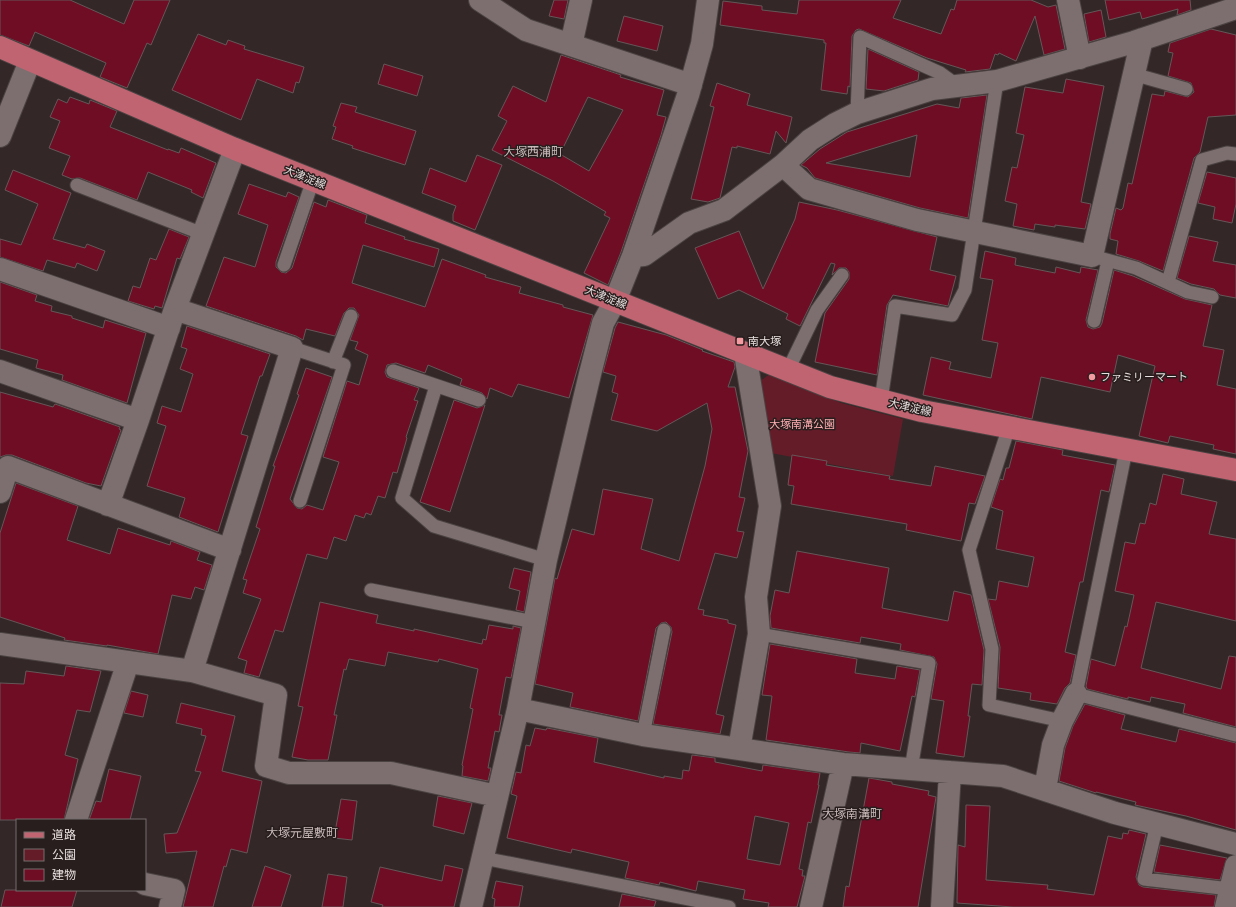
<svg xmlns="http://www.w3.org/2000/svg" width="1236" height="907" font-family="'Archivo Narrow','Noto Sans JP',sans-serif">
  <rect width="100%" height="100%" fill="#332728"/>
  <!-- green -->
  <path fill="#641d28" d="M771 373 841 403 903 419 893 476 771 453 759 382Z"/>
  <!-- building -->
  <path fill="#6f0d25" stroke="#645758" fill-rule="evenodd" d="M0 0H70L124 24 134 0H170L151 45 147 43 127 88 100 77 106 63 35 32 29 46 0 35Z
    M554 0H568L564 19 549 16Z
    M799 0H901L893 18 941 34 951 9 954 10 957 0H1031L1048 7 1056 5 1065 49 1044 55 1035 16 1016 61 999 53 998 55 995 54 990 69 965 72 966 70 927 58 859 29 856 30 852 36 850 87 848 86 847 94 821 90 826 43H824V40L720 25 723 1 762 6V10L797 14Z
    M1105 0H1190L1191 10 1177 15 1178 9 1142 19 1140 12 1109 20Z
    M1101 10 1106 37 1089 42 1084 14Z
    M624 16 663 26 657 51 617 41Z
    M1211 29 1236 35V115L1208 117 1200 152 1194 158 1163 271 1139 261 1116 254 1118 241 1110 239V234L1116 208 1121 210 1123 208 1128 183 1132 184 1152 94 1164 96 1165 91 1188 97 1194 92 1191 83 1168 76 1173 53 1168 52 1170 43Z
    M198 34 226 45 228 40 245 46 244 49 304 67 299 83 296 82 293 93 257 79 241 120 172 90Z
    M868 49 919 72 918 80 884 91 866 89Z
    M561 55 621 75 620 77 664 90 657 115 666 117 661 135 621 252 608 285 584 273 610 218 604 215 606 212 553 181 492 150 507 121 498 116 513 86 546 102ZM588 97 623 110 589 171 560 154Z
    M384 64 423 76 417 96 378 84Z
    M1066 79 1104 86 1081 202 1091 204 1085 229 1055 225V227L1035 224 1034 230 1013 226 1017 204 1005 201 1012 167 1017 168 1024 135 1016 133 1025 87 1063 93Z
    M717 83 750 94 747 105 792 117 786 143 776 131 770 154 737 146V148L732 147 720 198 708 202 691 199 714 107 710 106Z
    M987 95 968 218 920 208 815 178 807 168 801 165 820 149 847 132 937 104 959 108 961 98ZM917 135 910 177 826 163Z
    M70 97 89 104 90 100 117 111 110 127 168 150V149L179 153 181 148 216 163 203 198 191 192 192 190 148 172 137 200 80 178 72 179 62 175 70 156 49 148 60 121 50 117 58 99 67 103Z
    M341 103 357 107 355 112 416 131 405 165 352 148 353 146 332 139 336 127 333 126Z
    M477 155 502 165 475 230 453 221V214L456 206 422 193 430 168 466 182Z
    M13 170 71 193 53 239 85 248 87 244 105 251 97 271 77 263 75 268 47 260 43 271 0 257V239L21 245 38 204 5 190Z
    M1207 172 1236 178V204L1232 223 1213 219 1215 207 1198 203Z
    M249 184 286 197 288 192 299 197 276 262V267L281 272 286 273 292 268 314 202 326 207 328 200 367 215 365 223 405 237 404 239 439 249 434 267 363 245 352 283 425 307 442 259 486 275 485 277 521 287 519 293 563 305V307L593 315 569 398 518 384 512 397 490 388 487 399 482 393 460 385 462 379 428 365 425 373 396 363 387 365 385 372 387 377 419 388 414 400 418 401 406 437 407 438 397 473 393 472 385 498 378 496 371 515 366 513 364 518 355 515 346 541 334 537 327 559 307 554 283 632 275 630 259 677 244 673 247 661 238 658 261 599 243 593 247 580 243 579 260 529 256 527 275 466H273L299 395 297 394 306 368 332 377 290 499 297 508 302 509 307 505 323 510 339 462 323 457 347 381 359 385 368 355 355 349 358 342 350 340 359 315 354 308H349L344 313 335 336 306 329 303 340 296 336 206 306 224 257 255 267 268 225 238 214Z
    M799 202 837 210 937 237 930 270 956 276 948 306 893 295 887 305 877 375 815 362 825 313 849 279V272L846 268H839L832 275 835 264 831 263 800 326 786 319 788 314 739 290 718 299 695 248 739 231 763 289 795 219Z
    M169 229 189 237 180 259 177 258 162 308 155 306 154 309 128 301 133 286 140 288 150 258 156 260Z
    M1189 236 1218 242 1213 261 1236 265V298L1220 295 1214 289 1191 284 1177 278Z
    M985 251 1016 258 1015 265 1055 273 1056 267 1080 273 1081 267 1098 270 1086 320 1088 327 1093 329 1100 327 1102 323 1114 270 1133 276 1185 299 1212 305 1203 346 1224 350 1217 385 1236 389V454L1213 449 1214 445 1170 436 1168 443 1139 436 1155 366 1118 355 1110 392 1041 377 1032 419 923 395 931 357 951 362 949 369 991 378 998 343 982 340 993 280 980 278Z
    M0 282 37 295 35 301 52 306 51 311 72 316V318L103 328 105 320 146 333 127 403 62 380 63 375 36 368 38 360 0 349Z
    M618 322 666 335 703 350 702 351 734 362 735 367 728 387H735L748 451 739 497 745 498 737 531 744 532 737 558 715 553 698 609 704 610 703 615 728 620V623L736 625 716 714 724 716 720 734 653 724 672 632 671 627 666 622 661 623 656 628 638 721 570 707 573 693 535 684 555 578 557 579 572 529 594 535 603 489 653 499 641 549 679 561 705 466 712 429 707 403 657 431 611 420 618 394 612 392 616 376 603 372 615 328Z
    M187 326 270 354 262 376H260L241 434 248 436 218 532 179 517 185 498 147 486 166 426 157 423 162 406 181 412 193 374 180 369 187 349 181 347Z
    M0 392 53 407 55 404 120 427 119 429 121 430 101 486 86 483 12 455H6L0 457Z
    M454 400 477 408 485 405 450 512 420 502Z
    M1016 441 1063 450 1062 455 1115 465 1109 492 1101 490 1083 582H1080L1065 652 1076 655 1070 683 1065 688 1057 704 1030 700 1031 693 998 688 1000 647 988 599 996 600 999 581 1028 587 1034 557 996 549 1003 511 991 507 1000 479 1003 480 1006 468H1009Z
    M792 455 827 461 826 465 890 476 889 479 931 486 935 466 985 476 975 504 969 503 961 541 906 530 907 524 791 504 794 486 788 485Z
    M1163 474 1184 479 1181 494 1217 502 1209 534 1236 539V621L1156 602 1141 668 1221 689 1229 656 1236 657V727L1183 713 1185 704 1151 697 1150 702 1128 697V699L1087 689 1086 686 1091 659 1115 666 1125 626 1127 627 1134 595 1115 591 1125 542 1135 544 1140 523 1145 524 1150 503 1156 505Z
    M16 483 78 506 67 540 110 554 118 528 170 545 171 541 200 552 197 560 212 565 204 590 195 587 191 599 172 595 158 654 107 645V646L64 640 65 638 0 617V533Z
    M797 551 889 568 882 608 948 621 954 591 971 595 984 650 982 685 972 684 968 716H970L964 757 936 753 944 701 931 699 937 664 934 657 900 650 901 644 861 637 860 643 771 628 770 616 775 590 789 593Z
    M514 568 531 572 524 612 516 610 520 591 509 588Z
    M320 602 378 615 376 623 381 624 414 631V629L482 644 483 639 486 640 489 625 513 629V626L521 628 511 678 506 677 499 715H502L499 732 495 731 488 768H491L488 781 462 776 463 766 462 765 473 709 470 708 478 669 439 659 438 662 388 652 385 666 349 659 346 670 344 669 334 715H337L328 760H308L292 757 303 707 298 706Z
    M770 644 857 659 855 673 895 679 897 666 920 670 915 697 912 696 900 751 861 743 860 753 849 752 766 740 772 696 762 695Z
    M66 666 101 671 90 712 77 710 65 755 78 759 64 820H0V683L24 684 26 671 64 676Z
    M131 691 148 695 143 717 124 713Z
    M181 703 235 716 222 771 262 781 247 853 231 849 226 867 224 866 213 907H183L197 851 166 853 164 834 177 833 201 772 195 771 206 736 201 735 202 729 176 723Z
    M1085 704 1125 715 1121 729 1176 742 1179 729 1236 743V830L1186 816 1135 805 1136 802 1096 792V793L1059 781 1065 748 1073 726Z
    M535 728 546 730 547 728 598 738 594 762 664 778V776L682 779 683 770 689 771 692 755 715 758V762L762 771 763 765 820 773 818 785H819L811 823 808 822 799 869 803 870 802 876H805L797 907H768L769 903 743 899 745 890 698 881 696 891 660 882 659 885 625 878 629 862 572 849 571 853 507 838 517 796 511 794 516 772 521 773 526 745 530 746ZM755 816 789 823 780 865 747 859Z
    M109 769 141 776 130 820H89L96 801 101 802Z
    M869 778 892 782V784L929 791 928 795 936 797 918 907H843L846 886 849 887Z
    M438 796 472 803 464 834 433 826Z
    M341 799 357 801 352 840 334 838Z
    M966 805 990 806 986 880 1048 885 1047 889 1094 895 1108 836 1122 839 1123 833 1128 834 1129 830 1146 834 1136 877 1139 885 1143 887 1216 895 1214 907H1013L957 903 958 845 965 847Z
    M1160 845 1227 858 1220 880 1154 872Z
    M445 865 463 869 454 907H382L383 905 371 902 380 867 442 881Z
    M265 866 291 875 281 907H252Z
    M328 874 347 877 343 907H322Z
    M496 881 523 886 519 907H494L495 899 492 898Z
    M5 890H77L72 907H1Z
    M622 894 656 901 654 907H619Z"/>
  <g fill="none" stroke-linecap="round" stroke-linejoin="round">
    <defs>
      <path id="lane" d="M1133 74 1186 89
        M857 113 860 37 940 73 958 86
        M77 185 203 234
        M1092 256 1136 268 1188 292 1212 297
        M284 265 313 180
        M1168 282 1202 160 1227 153 1236 154
        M1094 321 1108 261
        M292 348 344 365 300 501
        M333 362 351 316
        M788 370 817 310 842 275
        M393 371 479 400
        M436 386 402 498 434 526 546 560
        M881 400 895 306 952 315 965 290 997 81
        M1009 427 969 550 992 649 989 705 1062 721
        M1126 450 1076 694 1236 735
        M371 590 534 622
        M759 634 929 663 911 769
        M643 735 664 630
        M1157 824 1144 879 1230 889
        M483 858 729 907"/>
      <path id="street" d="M480 0 526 30 691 85
        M1068 0 1080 58
        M571 45 581 0
        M0 136 30 61
        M783 165 809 189 917 220 1092 256 1142 39
        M633 256 644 255 689 223 724 210 783 165 810 140 835 124 857 113 932 89 997 81 1134 42 1236 8
        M0 269 169 328
        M0 371 138 420 175 309 235 149
        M0 492 8 467 230 550
        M108 505 138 420
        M0 644 192 671 292 348 175 309
        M192 671 276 695 266 766 289 773H391L497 796
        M518 709 643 735 843 764 1003 776 1115 813 1236 844
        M739 749 759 634 756 597 770 506 745 353
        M1045 789 1053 745 1062 721 1076 694
        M76 820 128 662
        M145 884 174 890 170 907
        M471 907 518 709 546 560 590 374 603 323 615 301 633 256 688 95 702 44 708 0
        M811 907 843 764
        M942 907 950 772
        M1226 907 1236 866"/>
      <path id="primary" d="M0 47 235 149 830 387 922 411 1236 470"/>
    </defs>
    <!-- lane casing -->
    <use href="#lane" stroke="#4b4242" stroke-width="15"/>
    <!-- street casing -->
    <use href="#street" stroke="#4b4242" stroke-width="24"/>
    <!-- primary casing -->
    <use href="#primary" stroke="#4b4242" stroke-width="24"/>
    <!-- lane -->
    <use href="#lane" stroke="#7d6f70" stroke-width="13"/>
    <!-- street -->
    <use href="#street" stroke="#7d6f70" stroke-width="22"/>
    <!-- primary -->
    <use href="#primary" stroke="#c16471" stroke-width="22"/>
  </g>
  <!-- markers -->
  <g fill="#f49aa1" stroke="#281e1e" stroke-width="1.5">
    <rect x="736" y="337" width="8" height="8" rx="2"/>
    <circle cx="1092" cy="377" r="4"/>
  </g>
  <g text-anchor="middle" stroke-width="3" stroke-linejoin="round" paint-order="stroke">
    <!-- street labels -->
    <g font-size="11" fill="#e8e0e0" stroke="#281e1e">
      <text transform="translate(305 177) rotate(22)" y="4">大津淀線</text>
      <text transform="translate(606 297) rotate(22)" y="4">大津淀線</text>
      <text transform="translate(910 407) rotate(13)" y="4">大津淀線</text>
    </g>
    <!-- poi labels -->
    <g font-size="11" fill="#e8e0e0" stroke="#281e1e" text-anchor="start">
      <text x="748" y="345">南大塚</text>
      <text x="1100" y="381">ファミリーマート</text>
    </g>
    <!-- park labels -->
    <g font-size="11" fill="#ffaeb3" stroke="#281e1e">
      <text x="802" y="428">大塚南溝公園</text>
    </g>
    <!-- neighbourhood labels -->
    <g font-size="12" fill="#c9baba" stroke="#281e1e">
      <text x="533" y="156">大塚西浦町</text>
      <text x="852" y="818">大塚南溝町</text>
      <text x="302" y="837">大塚元屋敷町</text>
    </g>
  </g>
  <!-- legend -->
  <rect x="16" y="819" width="130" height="72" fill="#281e1e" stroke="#756c6c"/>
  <rect x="24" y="832" width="20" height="6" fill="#c16471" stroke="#756c6c"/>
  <text x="52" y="839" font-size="12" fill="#e8e0e0">道路</text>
  <rect x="24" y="849" width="20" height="12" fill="#641d28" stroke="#756c6c"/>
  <text x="52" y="859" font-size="12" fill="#e8e0e0">公園</text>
  <rect x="24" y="869" width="20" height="12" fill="#6f0d25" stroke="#756c6c"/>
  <text x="52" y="879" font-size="12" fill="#e8e0e0">建物</text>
</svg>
